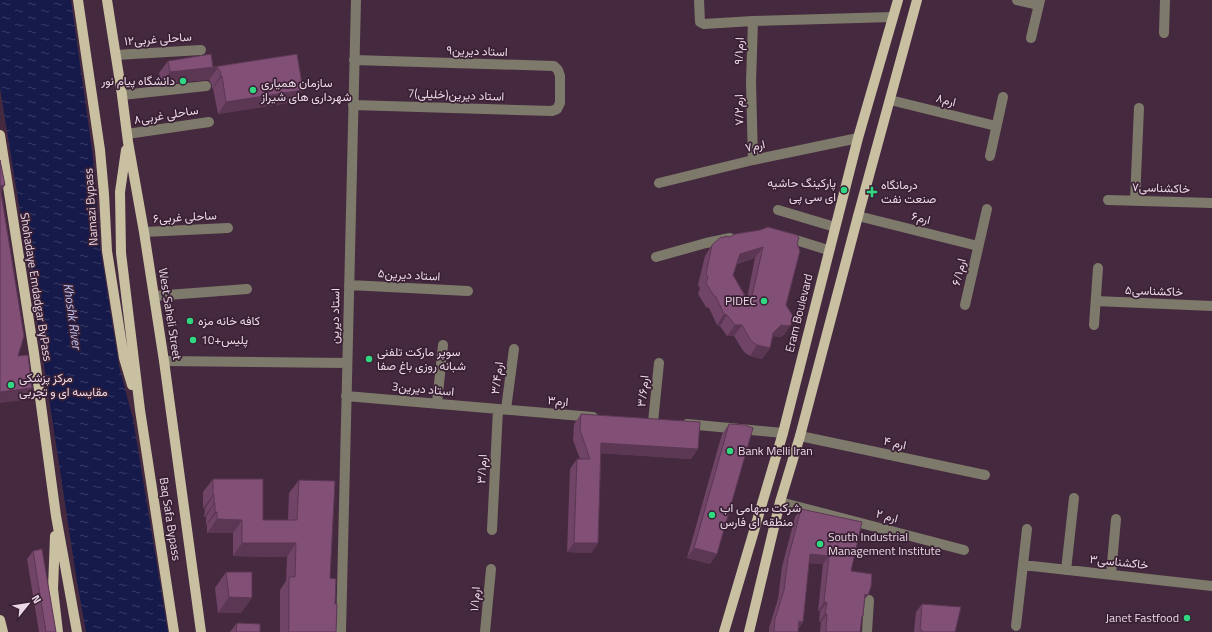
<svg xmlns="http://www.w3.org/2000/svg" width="1212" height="632" font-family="'Titillium Web',Vazirmatn,sans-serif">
  <defs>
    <pattern id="water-ripples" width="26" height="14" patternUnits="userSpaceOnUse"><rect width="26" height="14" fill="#161a4a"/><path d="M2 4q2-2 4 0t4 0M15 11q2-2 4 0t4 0" fill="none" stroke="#383b64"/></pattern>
  </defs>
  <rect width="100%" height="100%" fill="#452a3f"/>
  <!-- water -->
  <path fill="url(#water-ripples)" d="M0 0H71L93 157 100 246 119 366 133 419 168 632H86L77 582 29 267 0 88Z"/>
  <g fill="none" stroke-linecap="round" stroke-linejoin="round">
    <!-- minor -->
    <path stroke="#7e7a6b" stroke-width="10" d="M699 0 700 22 704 24 753 21 893 17
      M1017 0 1039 5
      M753 21 751 82 753 160
      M1164 33 1165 0
      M1031 38 1040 0
      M116 55 201 50
      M122 95 206 86
      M890 100 996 126
      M353 105 552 111 557 109 560 103V76L558 70 554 66 354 60
      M127 134 209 122
      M990 156 1003 97
      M659 183 753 160 858 138
      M1108 200 1212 203
      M1135 200 1139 108
      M778 210 835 227
      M858 216 978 246
      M144 232 228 228
      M786 237 828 250
      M656 257 706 243 730 238
      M349 285 468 291
      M154 296 247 289
      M1096 301 1212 306
      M965 305 987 209
      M1094 325 1098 268
      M164 361 347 363
      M346 396 593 417
      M437 403 443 345
      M506 409 514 349
      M653 422 659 363
      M687 424 783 433
      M800 436 985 475
      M780 502 964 550
      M492 530 498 409
      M1023 565 1212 586
      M1066 570 1074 498
      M1111 574 1116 519
      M1016 626 1027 529
      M341 632 356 0
      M485 632 491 569
      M867 632 869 600"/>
    <!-- major -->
    <path stroke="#c8c0a0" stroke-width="10" d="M78 0 100 150 104 194 107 251 124 358 132 385
      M107 0 122 95 128 142 144 232 164 361 201 632
      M0 135 34 353 56 516 77 632
      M126 150 120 192 121 253 140 410 174 632
      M55 536 53 589 58 632
      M0 620 3 632
      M724 632 783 433 858 138 898 0
      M749 632 780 502 800 436 858 216 917 0"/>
  </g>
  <!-- wall -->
  <path fill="#704466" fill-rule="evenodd" d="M297 54 303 90 294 102 218 114 213 88 212 89V85L209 80H205L161 84 159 73 168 61 213 67Z
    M724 238 797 243 786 305 784 335 780 337 774 336 773 337 770 348 762 359 750 356 744 352 734 336H727L720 326 717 325 709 308 706 307 698 294 700 288 698 285 705 256 712 245ZM755 258 747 298 733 275 737 264Z
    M581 414 698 449 691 459 601 453 598 543 591 553 567 552 570 469 577 459H580L573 440 574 424Z
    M729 424 717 554 710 564 687 558 722 434Z
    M213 479 263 520H288L289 493 299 480 330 578 335 604 336 632H280V590L286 581 287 557 233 556V533H207V525H206V517H204L205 509 203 508V492Z
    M801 509 851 571 865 600 863 616 861 619 860 632H820L821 622H819L820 611H818L823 564 809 563 803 622 799 628 798 632H769V628L778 599 782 567 795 517Z
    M33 551 56 632H39L27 559Z
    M226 572 241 613H218L215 588Z
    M922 604 955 632H914L916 612Z
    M237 623 260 632H230Z"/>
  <!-- shaded-wall -->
  <path fill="#5b3753" d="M214 67 218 68 209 80H205L161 84 170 72Z
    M220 76H222L213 88 212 89Z
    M303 90 294 102 218 114 226 102Z
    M5 185 0 193V186Z
    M763 247 755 258 732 265 740 254Z
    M724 314 727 315 720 326 717 325Z
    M735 325H742L734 336H727Z
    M781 325H791L784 335 780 337 774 336 766 344 773 333Z
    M757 345 770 348 762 359 750 356Z
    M32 388 24 400 0 403V392Z
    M601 443 698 449 691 459 594 453Z
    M213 495H214L205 509 203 508Z
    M214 503H215L206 517H204Z
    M215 512H217L207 525H206Z
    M217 519 242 520 233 533H207Z
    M242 543H296L287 557 233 556Z
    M574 543H598L591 553 567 552Z
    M694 548 717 554 710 564 687 558Z
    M810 554 829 556 823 564 804 563Z
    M865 594 868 595 862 603Z
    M229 597 252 598 241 613H218Z
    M824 602 827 603 820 611H818Z
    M825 614H827L821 622H819Z
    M799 621 803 622 797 630Z"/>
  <!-- building -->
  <path fill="#824f77" stroke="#5b3753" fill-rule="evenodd" d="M211 54 213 67 297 54 303 90 226 102 222 76H220L221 73 218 68 214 67 170 72 168 61Z
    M0 160 5 185 0 186 24 336 18 356 28 355 32 388 0 392Z
    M768 227 797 235 799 238 797 243 800 251 786 305 793 316 791 325 787 326 781 325 773 333 770 348 757 345 751 341 742 325H735L727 315 724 314 716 297 714 296 706 283 708 277 706 274 712 245 721 237 724 238 725 236 730 237 735 234 760 230ZM763 247 750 305 733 275 740 254Z
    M581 414 700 422 698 449 601 443 598 543H574L577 459H590L580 430Z
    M729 424 745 425 753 428 717 554 694 548Z
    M213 479H263V520H297L299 480 335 481 330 578 336 579 335 604H337L336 632H288L289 627V577H295L296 543H242V520L217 519V512H215V503H214V495H213Z
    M801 509 862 522 851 571 872 574 871 587 868 595 865 594 863 616H862L860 632H826L827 614H825L827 603 824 602 829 556 810 554 803 622 799 621 798 632H774L775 619 784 590 788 559Z
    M42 549 56 632H46L33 551Z
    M226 572H252V598L229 597Z
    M922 604 961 607 955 632H922V630H920Z
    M237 623 260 624V632H236Z"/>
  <!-- markers -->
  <g fill="#31d882" stroke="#3a2034" stroke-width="1.5">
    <circle cx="183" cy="81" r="4"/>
    <circle cx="253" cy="90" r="4"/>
    <circle cx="844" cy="190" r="4"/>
    <path d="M870 186h4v4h4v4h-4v4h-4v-4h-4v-4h4z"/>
    <circle cx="764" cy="301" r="4"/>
    <circle cx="190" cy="321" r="4"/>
    <circle cx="193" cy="340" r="4"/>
    <circle cx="369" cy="359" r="4"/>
    <circle cx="11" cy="385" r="4"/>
    <circle cx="730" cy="451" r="4"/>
    <circle cx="712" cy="515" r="4"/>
    <circle cx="820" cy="544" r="4"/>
    <circle cx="1187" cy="618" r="4"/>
  </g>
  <g text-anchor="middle" stroke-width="3.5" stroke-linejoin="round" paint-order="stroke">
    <!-- street labels -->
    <g font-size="12" fill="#ebd9e6" stroke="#3a2034">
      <text transform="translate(158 39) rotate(-4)" y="4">ساحلی غربی۱۲</text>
      <text transform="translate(477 51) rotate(2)" y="4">استاد دیرین۹</text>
      <text transform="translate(739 51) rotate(-88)" y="4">۹/۱ارم</text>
      <text transform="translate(456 95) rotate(2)" y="4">7استاد دیرین(خلیلی)</text>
      <text transform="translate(946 100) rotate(14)" y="4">ارم۸</text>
      <text transform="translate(739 110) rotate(-91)" y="4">۷/۲ارم</text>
      <text transform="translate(166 115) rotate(-9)" y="4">ساحلی غربی۸</text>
      <text transform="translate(755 146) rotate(-12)" y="4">ارم۷</text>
      <text transform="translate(1161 188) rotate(2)" y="4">خاکشناسی۷</text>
      <text transform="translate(91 207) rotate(-94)" y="4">Namazi Bypass</text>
      <text transform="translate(185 217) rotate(-3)" y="4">ساحلی غربی۶</text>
      <text transform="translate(921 218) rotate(14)" y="4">ارم۶</text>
      <text transform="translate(959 272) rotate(-77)" y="4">۶/۱ارم</text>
      <text transform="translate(409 275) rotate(3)" y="4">استاد دیرین۵</text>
      <text transform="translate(36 287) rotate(81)" y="4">Shohadaye Emdadgar ByPass</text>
      <text transform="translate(1154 291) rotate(2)" y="4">خاکشناسی۵</text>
      <text transform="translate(799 313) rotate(-76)" y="4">Eram Boulevard</text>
      <text transform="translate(170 314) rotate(81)" y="4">West Saheli Street</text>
      <text transform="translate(335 316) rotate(-89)" y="4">استاد دیرین</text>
      <text transform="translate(497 378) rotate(-83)" y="4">۳/۴ارم</text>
      <text transform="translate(423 389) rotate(5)" y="4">3استاد دیرین</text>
      <text transform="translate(643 391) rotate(-84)" y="4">۳/۶ارم</text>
      <text transform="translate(558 401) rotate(5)" y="4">ارم۳</text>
      <text transform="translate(895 443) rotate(12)" y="4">ارم ۴</text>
      <text transform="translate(482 469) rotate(-87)" y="4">۳/۱ارم</text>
      <text transform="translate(887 516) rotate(15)" y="4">ارم ۲</text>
      <text transform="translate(170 519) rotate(81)" y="4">Baq Safa Bypass</text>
      <text transform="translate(1119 562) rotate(6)" y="4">خاکشناسی۳</text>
      <text transform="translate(475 599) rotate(-85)" y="4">۱/۱ارم</text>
    </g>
    <!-- poi labels -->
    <g font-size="12" fill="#ebd9e6" stroke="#3a2034" text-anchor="start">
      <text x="175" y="85" text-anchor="end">دانشگاه پیام نور</text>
      <text x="261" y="87">سازمان همیاری<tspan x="261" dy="14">شهرداری های شیراز</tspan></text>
      <text x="836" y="187" text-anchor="end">پارکینگ حاشیه<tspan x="836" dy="14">ای سی پی</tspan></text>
      <text x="881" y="189">درمانگاه<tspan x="881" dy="14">صنعت نفت</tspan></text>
      <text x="756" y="305" text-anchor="end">PIDEC</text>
      <text x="198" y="325">کافه خانه مزه</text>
      <text x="201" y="344">پلیس+10</text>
      <text x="377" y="356">سوپر مارکت تلفنی<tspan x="377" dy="14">شبانه روزی باغ صفا</tspan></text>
      <text x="19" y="382">مرکز پزشکی<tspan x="19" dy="14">مقایسه ای و تجربی</tspan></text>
      <text x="738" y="455">Bank Melli Iran</text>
      <text x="720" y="512">شرکت سهامی اب<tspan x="720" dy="14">منطقه ای فارس</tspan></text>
      <text x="828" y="541">South Industrial<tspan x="828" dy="14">Management Institute</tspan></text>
      <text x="1179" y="622" text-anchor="end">Janet Fastfood</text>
    </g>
    <!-- water labels -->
    <g font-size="13" font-style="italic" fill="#bbc6f8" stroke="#3a2034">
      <text transform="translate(73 316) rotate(82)" y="5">Khoshk River</text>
    </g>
  </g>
  <!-- north arrow -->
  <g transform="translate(28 604) rotate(60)" stroke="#3a2034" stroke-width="3" paint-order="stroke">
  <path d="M0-3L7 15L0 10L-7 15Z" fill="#ebd9e6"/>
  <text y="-6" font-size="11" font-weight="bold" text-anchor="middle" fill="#ebd9e6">N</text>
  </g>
</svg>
